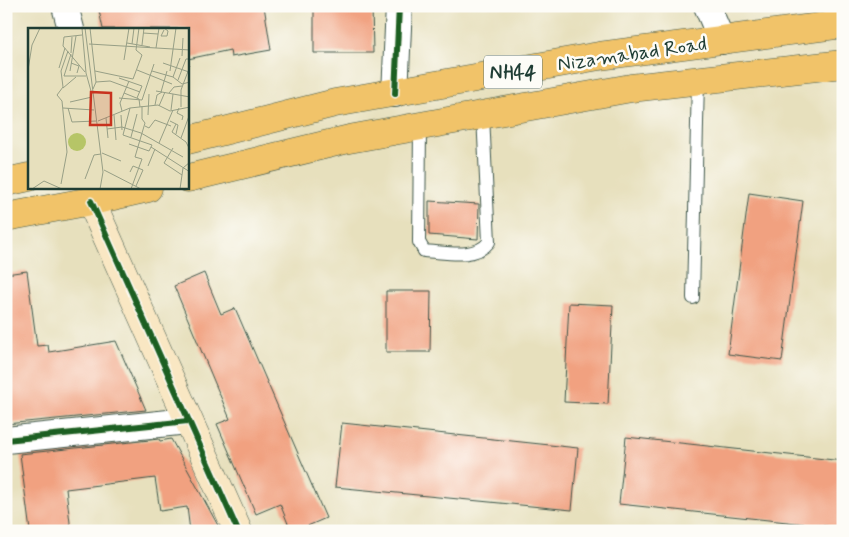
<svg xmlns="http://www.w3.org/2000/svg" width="849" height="537" font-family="Mynerve,sans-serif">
  <rect width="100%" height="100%" fill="#fdfcf7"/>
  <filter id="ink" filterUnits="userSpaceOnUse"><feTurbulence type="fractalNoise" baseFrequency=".02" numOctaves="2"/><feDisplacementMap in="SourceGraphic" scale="10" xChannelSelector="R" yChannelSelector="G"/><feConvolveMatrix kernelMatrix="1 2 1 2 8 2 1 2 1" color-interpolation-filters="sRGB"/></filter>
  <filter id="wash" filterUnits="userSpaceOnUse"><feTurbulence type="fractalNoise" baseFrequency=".0096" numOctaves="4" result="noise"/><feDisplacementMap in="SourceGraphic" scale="20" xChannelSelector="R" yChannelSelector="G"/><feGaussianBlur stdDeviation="1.12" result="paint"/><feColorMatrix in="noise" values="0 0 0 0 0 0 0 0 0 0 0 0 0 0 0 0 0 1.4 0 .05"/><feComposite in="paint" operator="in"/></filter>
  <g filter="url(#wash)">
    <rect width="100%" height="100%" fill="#e7e0bd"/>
    <g id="blocks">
      <!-- building -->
      <path fill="#f1a180" d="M98 6H264L271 50 231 57 230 50 188 59V29H103Z
        M314 6H372L373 53H314Z
        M749 193 803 201 782 361 728 354Z
        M429 201 479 204 478 239 429 235Z
        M27 271 37 346 48 345 49 352 116 341 146 410 6 424V274Z
        M204 273 221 314 235 308 326 518 296 531H291L280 504 256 514 217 424 230 419 174 286Z
        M386 291H431L430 352H386Z
        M569 303 613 305 608 404 564 402Z
        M342 423 578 448 572 510 335 487Z
        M626 437 843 461V528L619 504Z
        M159 439 160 441 171 439 221 531H190L187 507 160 511 155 478 66 489 71 531H30L20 454Z"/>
    </g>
  </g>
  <g filter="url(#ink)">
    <use href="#blocks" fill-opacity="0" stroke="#3d5549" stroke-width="1"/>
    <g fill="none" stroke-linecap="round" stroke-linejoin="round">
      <defs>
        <path id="lane" d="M420 126 419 242 424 251C445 252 475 260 489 242L483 115
          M693 298 698 80"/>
        <path id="street" d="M65 6 71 29
          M707 6 722 41
          M395 94 399 6
          M6 440 188 421"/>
        <path id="secondary" d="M91 201 238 531"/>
        <path id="highway" d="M188 140 335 103 599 56 843 24
          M188 178 349 139 631 88 843 64
          M6 182 29 177
          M6 217 91 201 148 188"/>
      </defs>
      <!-- lane casing -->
      <use href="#lane" stroke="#3d5549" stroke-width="14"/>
      <!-- street casing -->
      <use href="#street" stroke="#3d5549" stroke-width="28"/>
      <!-- secondary casing -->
      <use href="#secondary" stroke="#3d5549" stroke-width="29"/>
      <!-- highway casing -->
      <use href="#highway" stroke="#3d5549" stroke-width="29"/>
      <!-- lane -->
      <use href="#lane" stroke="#fff" stroke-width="12"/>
      <!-- street -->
      <use href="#street" stroke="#fff" stroke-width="26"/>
      <!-- secondary -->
      <use href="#secondary" stroke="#f9e7c3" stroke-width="28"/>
      <!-- highway -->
      <use href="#highway" stroke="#f1c369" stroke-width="28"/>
      <defs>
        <path id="cycleway" d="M395 94 399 6
          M91 201 238 531
          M6 440 188 421"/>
      </defs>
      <!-- cycleway casing -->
      <use href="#cycleway" stroke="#fdfcf7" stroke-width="9"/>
      <!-- cycleway -->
      <use href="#cycleway" stroke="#1b5e20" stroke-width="6"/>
    </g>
  </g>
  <g text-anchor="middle" stroke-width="5" stroke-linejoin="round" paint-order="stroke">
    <!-- shield labels -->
    <rect fill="#fdfcf7" stroke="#62766e" stroke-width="1" x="484" y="55.5" width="58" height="33" rx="4"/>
    <g font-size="19" font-weight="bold" fill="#1f3d34">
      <text x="513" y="79">NH44</text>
    </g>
    <!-- street labels -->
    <g font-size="20" fill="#1f3d34" stroke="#fdfcf7">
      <text transform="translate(632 53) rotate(-8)" y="7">Nizamabad Road</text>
    </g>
  </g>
  <!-- overview -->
  <g transform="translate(28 28)">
    <rect width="161" height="161" fill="#e7e0bd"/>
    <path d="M40 114a9 9 0 1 1 18 0a9 9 0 1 1-18 0Z" fill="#b6c567"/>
    <path fill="none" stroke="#979f86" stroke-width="1" d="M54 0 58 45 63 63M57 0 75 144 72 161M62 0 68 54 65 61M136 2 133 8H139L140 3 136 0M115 5 130 6M54 7 36 9 35 18 57 44M99 15 122 19M61 16 162 22M104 16 106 0M114 17 116 0M128 20 131 0M43 25 44 9M43 26 36 48H58M154 28 155 10M96 32 101 0M43 35 51 38 49 45M135 35 161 44M31 40 37 20M0 42 4 17 12 0M109 42 144 56M42 43 48 8M67 43 105 51 114 27 108 22 111 0M124 43 145 49 154 56 162 54M142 43 148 0M145 49 152 30M91 50 114 58 109 70M150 52 158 31H161M68 54 82 53 112 64M35 60 48 49M128 63 162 69M133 64 139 43M96 65 111 71 112 79M141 65 146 59 154 58M91 70 114 72 126 36M42 74 64 69M127 77 129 67 134 64M131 78 137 64M153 79V62L162 38M35 80 66 82M40 80 44 94 68 93M151 80 149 85 155 88 154 92M143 82 145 66M94 83 92 75 101 53M86 87 88 112M93 87 94 102M120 87 121 66M78 90 80 110M70 93 102 80 130 77 142 83 162 79M142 93 150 97 148 106M148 96 144 104 158 114 162 122M117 98 121 100 127 92 143 98M79 101 94 99 113 105 155 129M114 105 117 95 114 91V78M103 109 109 86M153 110 161 88M131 115 145 82M101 116 121 123 124 117 95 107 102 80M123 119 162 144M145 120 136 135 154 147M74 125 93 133M120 138 127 121M76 142 113 161M102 144 105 138 115 142 108 158M57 151 66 127 73 126M33 156 39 124 34 73 29 67 35 59 33 43 40 23M4 161 16 153 34 161M103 161 114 131 107 129 114 105M152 161 155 140 162 134"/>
    <path fill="#c8321e" fill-opacity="0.15" stroke="#c8321e" stroke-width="2.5" d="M63 64 83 65V97H62Z"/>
    <rect width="161" height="161" fill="none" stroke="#1f3d34" stroke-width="2.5"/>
  </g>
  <!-- margin -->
  <rect width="849" height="537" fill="none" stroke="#fdfcf7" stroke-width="25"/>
</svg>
